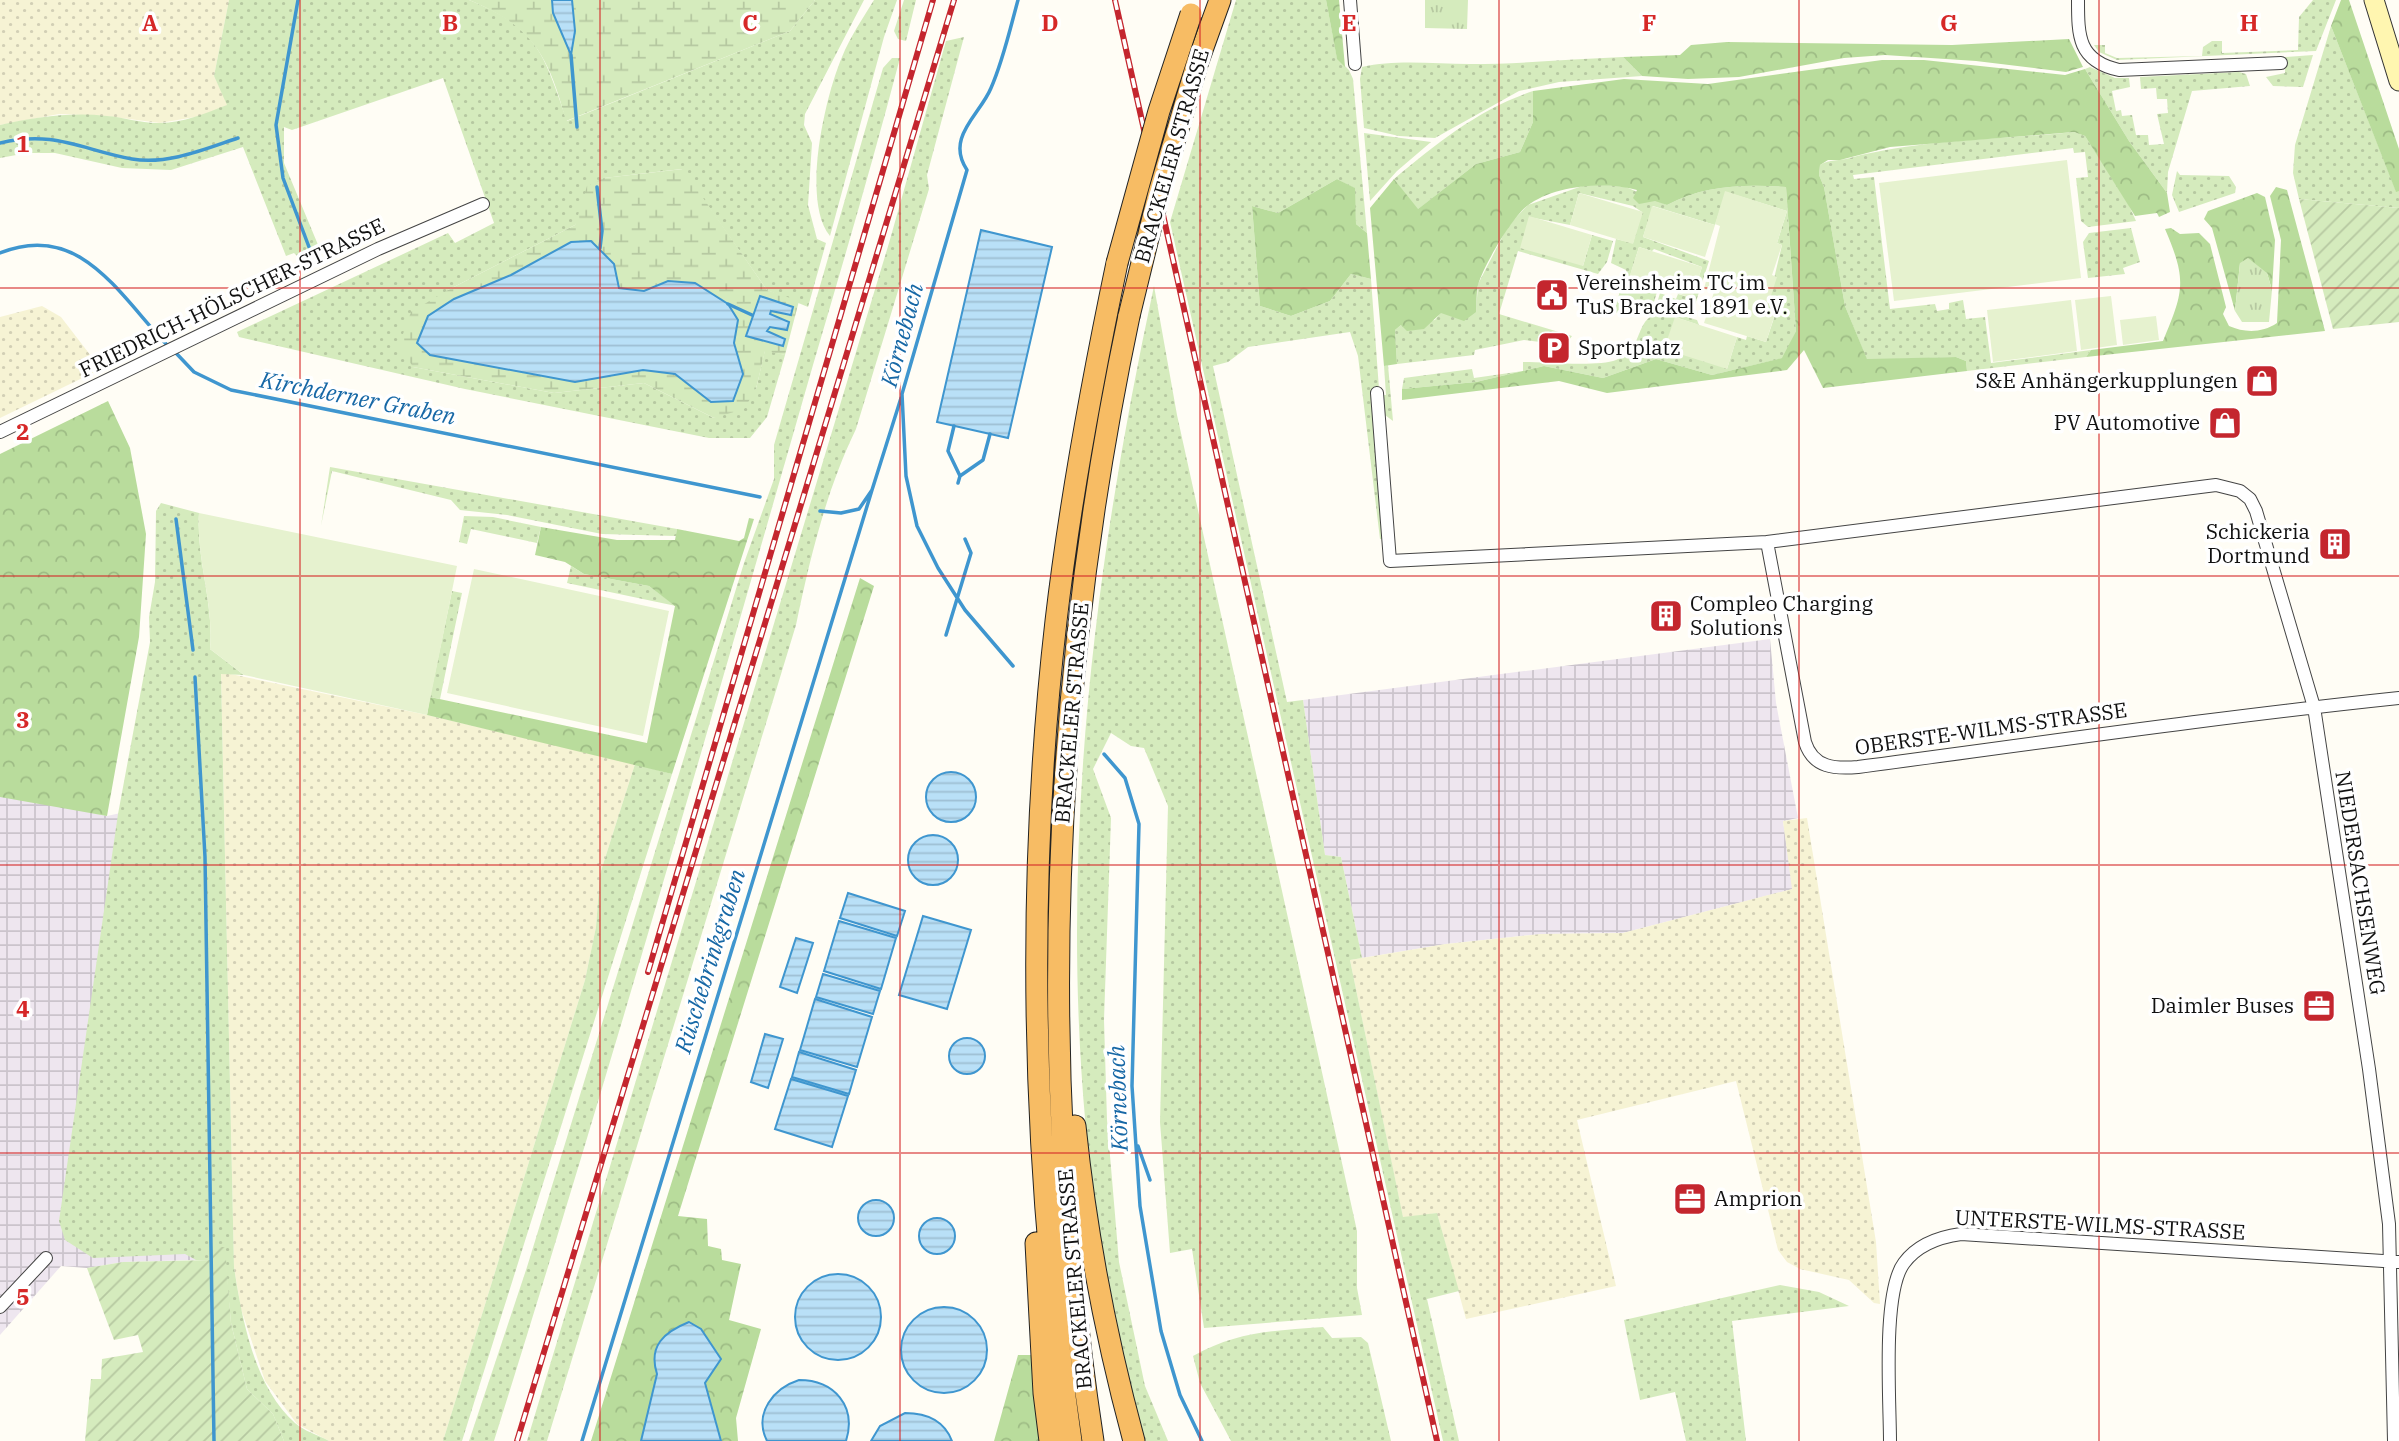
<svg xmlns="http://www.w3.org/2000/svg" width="2399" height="1441" font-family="'IBM Plex Serif',serif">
  <defs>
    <pattern id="industrial-grid" width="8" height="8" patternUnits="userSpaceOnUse" patternTransform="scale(1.75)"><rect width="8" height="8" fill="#eee6ef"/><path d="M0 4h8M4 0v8" fill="none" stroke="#cbc4cc"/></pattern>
    <pattern id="farmland-dots" width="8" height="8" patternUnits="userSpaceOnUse" patternTransform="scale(1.75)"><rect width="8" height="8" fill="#f6f3d4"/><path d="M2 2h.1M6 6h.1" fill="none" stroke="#d2cfb5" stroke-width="1.8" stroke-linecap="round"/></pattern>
    <pattern id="grass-dots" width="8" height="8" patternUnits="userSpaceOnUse" patternTransform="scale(1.75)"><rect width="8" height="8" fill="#d5ebbd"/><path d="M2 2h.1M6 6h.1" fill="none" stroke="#b6c8a1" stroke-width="1.8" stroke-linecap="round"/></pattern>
    <pattern id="forest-crowns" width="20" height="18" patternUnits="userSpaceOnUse" patternTransform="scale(1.75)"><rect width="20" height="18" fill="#b9dc9c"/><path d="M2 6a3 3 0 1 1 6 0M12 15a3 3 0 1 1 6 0" fill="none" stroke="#9ebc85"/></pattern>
    <pattern id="wetland-marsh" width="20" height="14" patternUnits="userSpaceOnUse" patternTransform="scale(1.75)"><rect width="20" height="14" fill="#d5ebbd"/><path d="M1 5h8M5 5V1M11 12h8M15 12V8" fill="none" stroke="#b6c8a1"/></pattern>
    <pattern id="park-tufts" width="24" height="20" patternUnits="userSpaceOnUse" patternTransform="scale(1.75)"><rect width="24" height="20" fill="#d5ebbd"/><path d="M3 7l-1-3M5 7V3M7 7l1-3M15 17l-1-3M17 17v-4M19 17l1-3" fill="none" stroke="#b6c8a1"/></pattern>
    <pattern id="garden-furrows" width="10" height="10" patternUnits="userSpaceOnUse" patternTransform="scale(1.75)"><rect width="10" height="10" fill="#d5ebbd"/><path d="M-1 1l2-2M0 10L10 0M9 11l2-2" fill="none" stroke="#b6c8a1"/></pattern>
    <pattern id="water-rules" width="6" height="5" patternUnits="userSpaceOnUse" patternTransform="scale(1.75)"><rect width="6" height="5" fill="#b9e0f7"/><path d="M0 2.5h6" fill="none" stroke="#9ebfd3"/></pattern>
  </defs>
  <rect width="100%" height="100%" fill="#fffdf5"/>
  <!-- industrial -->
  <path fill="url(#industrial-grid)" d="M1770 639 1776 703 1798 818 1783 821 1793 889 1623 933 1541 934 1446 944 1362 958 1341 857 1325 855 1303 700Z
    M0 794 107 816 189 798 196 1260 123 1262 87 1268 61 1266 0 1335Z"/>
  <!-- farmland -->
  <path fill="url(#farmland-dots)" d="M0 0H229L214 76 228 105 201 116 160 123 106 116 59 114 0 125Z
    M42 306 61 317 101 369 0 418V317Z
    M221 672 427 715 635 764 600 874 596 927 585 980 443 1441H329L297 1424 265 1381 241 1309 234 1267Z
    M1807 818 1876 1242 1880 1304 1874 1303 1849 1280 1800 1269 1787 1262 1778 1250 1736 1081 1577 1120 1616 1286 1466 1319 1437 1213 1403 1218 1350 960 1446 944 1541 934 1623 933 1792 889 1783 821Z"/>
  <!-- grass -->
  <path fill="url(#grass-dots)" d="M229 0H469C539 28 544 55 567 121L790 31 815 0H864L805 114 804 125 812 143 808 205 817 239 826 243 808 307 767 290 682 169 604 178 575 225 448 290 413 367 554 393 644 383 714 418 756 389 765 350 785 355 767 417 750 438H709L465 389 239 337 237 332 448 233 455 243 494 223 443 78 292 130 284 127V163L321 252 301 260 294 253 286 256 243 147 171 170 122 168 55 153H27L0 158V125C35 117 71 112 107 116 124 117 143 124 160 123 183 123 206 113 227 105L214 76Z
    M874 0H897L884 37 830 236C801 201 825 97 842 57 850 37 863 18 874 0Z
    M904 0H916L906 41 898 39 894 31Z
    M1236 0H1326L1337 58 1349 70 1353 79 1367 233 1356 224 1354 188 1337 179 1278 213 1252 206 1260 306 1291 316 1330 301 1351 274 1371 279 1379 389 1371 391 1383 539H1380L1358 356 1350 332 1248 347 1228 362 1213 366 1287 702 1303 700 1325 855 1341 857 1362 958 1350 960 1403 1217 1437 1213 1459 1291 1427 1299 1459 1441H1443L1170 222Z
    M2313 0H2336L2316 51 2117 60 2099 52 2094 45H2105V53L2117 58 2202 56 2203 47 2212 41H2222V53L2298 50 2299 17Z
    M2331 26 2396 191H2399V208L2299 199 2293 173 2295 145Z
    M964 37 927 175 929 189 856 429C826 491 810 558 796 625L547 1441H527L889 243 946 41Z
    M2313 55 2303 87 2273 86 2266 77 2285 73V57Z
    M1623 57 1642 76 1559 82 1519 91 1435 138 1399 136 1364 128 1360 79 1362 67C1396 59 1435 64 1470 64 1521 64 1572 59 1623 57Z
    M892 58H900C873 161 843 263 813 365 710 724 606 1084 494 1441H469L527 1267 744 563 774 479V445L883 68Z
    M2090 67 2115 78H2129L2130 87 2112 91 2116 111 2121 110 2122 116 2132 115 2136 135H2148L2149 145 2164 144 2157 114 2168 113 2167 99H2157L2156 88 2141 89 2140 77 2239 72 2246 74 2250 86 2192 91 2168 172 2167 193 2129 141 2085 69Z
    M1533 91V122L1520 152 1476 164 1417 210 1394 179C1437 143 1479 109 1533 91Z
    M2074 132 2085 136 2127 201 2136 221 2088 227 2081 221 2076 178 2088 177 2085 152 2074 153 2073 148 1853 175 1854 179 1874 177 1890 309 1935 304 1937 311 1949 309V303L1963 300 1966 319 1985 317 1991 363 2091 350 2086 357 1967 371 1966 361 1956 357 1867 360 1845 306 1824 187 1819 175 1820 165C1830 159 1839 161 1850 158 1921 139 2001 140 2074 132Z
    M1364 133 1431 142 1397 171 1370 201Z
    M2177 171 2180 175 2229 176 2236 187 2235 193 2179 212 2172 195Z
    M1588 184 1626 187 1667 205C1704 185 1745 184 1786 187L1796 331 1783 358 1712 375 1656 359 1603 378 1544 366 1476 382 1402 389 1404 378 1472 369 1474 378 1523 371V362C1544 362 1599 367 1616 360 1655 345 1622 296 1697 320L1699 325 1675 317 1727 369 1737 337 1746 340 1747 336 1766 342 1776 312 1767 308 1782 245 1777 243 1787 211 1726 192 1715 225 1653 206 1643 237 1709 261 1692 314 1669 308 1655 310 1660 293 1676 299 1678 294 1692 298 1702 267 1654 249 1652 251 1639 247 1629 279 1642 284V288L1657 292 1651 312 1631 315 1614 312 1626 270 1611 263 1616 239 1633 243 1642 212 1633 206 1579 193 1570 225 1529 217 1583 266 1592 235 1613 241 1607 262 1598 274 1518 251 1499 314 1572 336 1565 345 1524 340 1475 350 1474 355 1397 364 1395 330 1401 325 1435 320 1441 312H1476L1478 284 1508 226 1528 205Z
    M2131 228 2140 262 2123 268 2125 274 2088 278 2083 242 2089 233Z
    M1154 286 1177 415 1357 1231V1288L1362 1315 1204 1328 1192 1249 1170 1253 1160 1122 1168 806 1144 748 1131 746 1111 733 1093 769 1111 818 1104 1020 1107 1120 1119 1262 1145 1386 1168 1441H1142C1134 1411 1124 1381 1117 1350 1108 1313 1105 1273 1099 1235 1051 918 1087 597 1154 286Z
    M1388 365 1393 421 1385 415 1381 395H1386L1384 366Z
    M330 467 677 529 676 536 602 534 507 515 460 510 451 500 332 471 321 526Z
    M161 503 199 513C196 559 214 603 210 649L244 675 221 674 234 1267C242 1319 254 1386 295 1423 304 1431 318 1435 329 1441H284L273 1414 247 1389 231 1323 224 1247 212 1260H196L185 1254 93 1258 65 1240 59 1221 118 814 150 642 149 617 155 582 156 511Z
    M464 516 493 517 541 527 537 543 471 529 467 544 459 542Z
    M571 566 584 574 649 586 676 606 567 583Z
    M452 591 462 593 440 699 430 697Z
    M635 764 672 774 462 1441H443L585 980 596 927 600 874Z
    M1780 1285 1819 1292 1849 1306 1732 1321 1746 1441H1686L1675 1392 1640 1400 1624 1320Z
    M1323 1327 1332 1338 1361 1337 1368 1343 1391 1441H1231L1200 1383 1193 1356C1238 1331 1273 1331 1323 1327Z"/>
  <!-- forest -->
  <path fill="url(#forest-crowns)" d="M1326 0H1339L1345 67 1337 59Z
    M2341 0H2349L2399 149V191L2396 192 2331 26Z
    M2069 39 2083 67 2066 72 1976 61 1885 55 1844 58 1739 77 1688 79 1642 76 1623 57 1680 55 1691 45 1727 42 1952 45Z
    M1882 60H1924L2065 75 2085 69 2129 141 2167 193 2170 212 2159 217 2157 213 2135 216 2085 136 2074 132 1890 147 1840 160H1828L1820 165 1819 175 1824 187 1845 306 1867 359 1956 357 1966 361 1967 371 1823 388 1804 350 1787 370 1607 393 1559 381 1402 400V389L1476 382 1544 366 1603 378 1656 359 1712 375 1782 358 1796 331 1786 187C1745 184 1704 185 1667 205L1655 201 1639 204 1633 198 1637 190C1605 181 1554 185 1527 206 1511 219 1484 265 1478 285 1476 293 1477 304 1476 312L1464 321 1441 313 1424 329 1407 331 1401 325 1395 330 1397 364 1384 366 1370 208 1394 179 1418 209 1476 164 1520 152 1533 122V91L1624 79 1708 84Z
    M1337 179 1355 188 1356 224 1367 233 1371 279 1351 274 1330 301 1291 316 1260 306 1252 206 1278 213Z
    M2276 187 2287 190 2325 331 2086 357 2091 350 2163 341C2184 291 2187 280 2165 229L2171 228 2180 234 2199 233 2210 244 2226 307 2223 314 2229 326C2245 333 2262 333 2277 323L2281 240 2270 196Z
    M2257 193 2265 197 2275 240 2272 290 2267 273 2240 263 2235 311 2212 228 2204 219 2208 211Z
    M108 401 130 448 146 534 139 637 107 816 0 797V454Z
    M749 518 754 519 672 774 427 715 430 697 647 743 675 606 649 586 584 574 565 562 535 555 541 527 617 540H675L677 529 739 541 744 538Z
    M860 578 874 586 678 1216 707 1219 708 1246 721 1249 722 1260 741 1264 729 1320 761 1329 736 1418 738 1441H721L705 1383 721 1359 701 1329 654 1365 657 1374 641 1441H591Z
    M1018 1355H1032L1039 1441H994Z"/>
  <!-- wetland -->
  <path fill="url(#wetland-marsh)" d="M469 0H815L790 31 566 121C549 57 533 26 469 0Z
    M683 169 767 290 799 301 785 355 765 351 756 389 744 409 714 418 644 383 554 393 413 367 399 345 411 312 448 290 575 225 587 186 604 178Z"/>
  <!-- park -->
  <path fill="url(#park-tufts)" d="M1425 0H1468L1467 29 1425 28Z
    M2248 258 2267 273 2272 290 2269 322H2242L2235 311 2240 263Z"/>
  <!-- garden -->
  <path fill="url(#garden-furrows)" d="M2299 199 2399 208V322L2333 329Z
    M211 1247H225L231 1323 247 1389 273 1414 284 1441H85L91 1379H101L102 1359 143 1352 138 1335 114 1340 87 1268 123 1262 211 1260Z"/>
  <!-- pitch -->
  <path fill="#e6f2cf" d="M2067 160 2081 278 1894 301 1879 183Z
    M1725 191 1787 211 1777 243 1782 245 1772 275 1777 277 1767 308 1776 311 1766 342 1704 323 1714 292 1704 289 1720 226 1715 224Z
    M1579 193 1643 212 1633 244 1570 225Z
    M1652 206 1715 225 1705 257 1643 237Z
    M1529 216 1592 235 1583 266 1520 248Z
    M1639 247 1702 267 1692 298 1629 278Z
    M2111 296 2117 345 2081 350 2075 300Z
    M2071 300 2077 351 1993 362 1987 310Z
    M2156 316 2159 340 2123 345 2120 320Z
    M1675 317 1737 337 1727 369 1664 349Z
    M199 513 457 566 427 715 244 675 210 649C214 603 196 559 199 513Z
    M474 569 669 611 643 736 447 693Z"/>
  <!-- water -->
  <path fill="url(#water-rules)" stroke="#3f96cf" stroke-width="2" d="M552 0H572L575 31 571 55 553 13Z
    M981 230 1052 247 1008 438 937 422Z
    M591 241 614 264 619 288 644 291 668 281 695 283 728 304 738 320 734 343 743 374 733 401 711 402 675 374 643 370 575 382 430 355 417 343 428 316 454 299 511 275 571 242Z
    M760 296 793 307 791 315 771 311 770 314 789 322 787 330 770 327 767 331 785 339 783 346 746 336Z
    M926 797a25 25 0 1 1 50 0a25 25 0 1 1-50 0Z
    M908 860a25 25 0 1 1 50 0a25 25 0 1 1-50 0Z
    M848 893 905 911 897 936 840 918Z
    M923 916 971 930 947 1009 899 995Z
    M839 921 896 938 881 989 824 971Z
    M796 938 813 943 797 993 780 987Z
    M823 974 880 991 873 1014 816 997Z
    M815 999 872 1017 857 1067 800 1050Z
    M765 1034 783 1039 768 1088 751 1082Z
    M949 1056a18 18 0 1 1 36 0a18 18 0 1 1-36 0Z
    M799 1052 856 1070 849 1094 792 1077Z
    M791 1079 848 1096 832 1147 775 1129Z
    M858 1218a18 18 0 1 1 36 0a18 18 0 1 1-36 0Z
    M919 1236a18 18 0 1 1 36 0a18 18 0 1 1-36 0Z
    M795 1317a43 43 0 1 1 86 0a43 43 0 1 1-86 0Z
    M901 1350a43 43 0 1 1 86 0a43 43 0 1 1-86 0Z
    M689 1322 701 1329 721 1359 705 1383 721 1441H641L657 1374C648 1346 664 1332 689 1322Z
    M799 1380C834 1380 857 1406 846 1441H767C753 1413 774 1388 799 1380Z
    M905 1413C926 1413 944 1420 952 1441H871L880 1426Z"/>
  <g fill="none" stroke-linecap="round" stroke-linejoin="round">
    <!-- stream -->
    <path stroke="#3f96cf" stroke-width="3.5" d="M298 0 276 125 283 178 309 247
      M571 55 577 127
      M0 143C55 130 82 150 132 159 168 165 205 149 238 138
      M597 187 602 231 600 248
      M0 253C81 220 120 297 169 347
      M728 304 752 315
      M175 352 194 372 231 390 760 497
      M954 426 948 451 960 476
      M958 483 960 476 983 460 990 434
      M820 511 841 513 859 509 872 490 901 398
      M176 519 193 650
      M946 635 971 553 965 539
      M1013 666 965 610 938 568 917 526 906 476 902 394 967 170C945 137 980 115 991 88 1003 61 1010 29 1018 0
      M195 677 205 857 214 1441
      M1104 754 1125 778 1139 824 1132 1086 1140 1206 1161 1331 1180 1395 1202 1441
      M1138 1146 1150 1180
      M582 1441 872 490"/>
    <defs>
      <path id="minor" d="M1350 0 1355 64
        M2078 0C2078 36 2078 61 2119 70L2281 63
        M1377 393 1390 561 1767 542
        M0 432 378 249 483 204
        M0 1307 46 1258
        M1890 1441C1890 1401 1882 1292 1904 1263 1918 1244 1939 1237 1961 1234L2399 1262
        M2394 1441 2389 1224 2369 1069 2314 707 2256 511 2250 499 2240 491 2216 485 1767 542 1805 742C1813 768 1835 769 1858 767 2039 743 2218 717 2399 698"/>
      <path id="secondary" d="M2374 0 2399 81"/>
      <path id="trunk" d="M1198 61 1220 0
        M1075 1126C1086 1233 1106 1338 1134 1441
        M1036 1243 1044 1393 1050 1441
        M1071 1441C1033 1171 1025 892 1056 621 1070 501 1092 382 1117 263
        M1093 1441C1036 1068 1051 685 1129 316"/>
    </defs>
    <!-- minor casing -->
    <use href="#minor" stroke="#444" stroke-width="14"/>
    <!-- secondary casing -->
    <use href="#secondary" stroke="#333" stroke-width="21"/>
    <!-- trunk casing -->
    <use href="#trunk" stroke="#222" stroke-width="23"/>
    <!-- minor -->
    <use href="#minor" stroke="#fff" stroke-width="12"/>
    <!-- secondary -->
    <use href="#secondary" stroke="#fff6b0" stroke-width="19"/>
    <!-- trunk -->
    <use href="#trunk" stroke="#f7bc64" stroke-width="21"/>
    <defs>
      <path id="rail" d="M1115 0 1437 1441
        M648 972 933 0
        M517 1441 954 0"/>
    </defs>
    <!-- rail casing -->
    <use href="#rail" stroke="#c4262e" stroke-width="6"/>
    <!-- rail -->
    <use href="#rail" stroke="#fff" stroke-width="3.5" stroke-dasharray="10" stroke-linecap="butt"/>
    <defs>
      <path id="trunk-bridge" d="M1117 263 1159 111 1191 14
        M1129 316 1159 193 1198 61"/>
    </defs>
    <!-- trunk-bridge casing -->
    <use href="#trunk-bridge" stroke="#222" stroke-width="23" stroke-linecap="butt"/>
    <!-- trunk-bridge -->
    <use href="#trunk-bridge" stroke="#f7bc64" stroke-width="21"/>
  </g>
  <!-- grid -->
  <path fill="none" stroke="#d62828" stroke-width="2" stroke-opacity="0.55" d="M300 0V1441M600 0V1441M900 0V1441M1200 0V1441M1499 0V1441M1799 0V1441M2099 0V1441M0 288H2399M0 576H2399M0 865H2399M0 1153H2399"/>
  <!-- icons -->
  <defs>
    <symbol id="civic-square" viewBox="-11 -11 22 22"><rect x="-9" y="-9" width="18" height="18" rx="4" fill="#c4262e" stroke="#fff"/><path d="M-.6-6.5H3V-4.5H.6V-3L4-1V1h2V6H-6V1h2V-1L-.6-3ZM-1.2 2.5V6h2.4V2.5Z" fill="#fff"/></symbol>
    <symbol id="parking-square" viewBox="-11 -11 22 22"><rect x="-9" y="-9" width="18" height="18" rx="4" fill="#c4262e" stroke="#fff"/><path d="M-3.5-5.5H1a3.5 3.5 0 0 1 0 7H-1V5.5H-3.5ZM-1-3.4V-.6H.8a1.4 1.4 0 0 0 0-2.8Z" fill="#fff"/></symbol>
    <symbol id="shop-square" viewBox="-11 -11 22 22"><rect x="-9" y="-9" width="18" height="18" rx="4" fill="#c4262e" stroke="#fff"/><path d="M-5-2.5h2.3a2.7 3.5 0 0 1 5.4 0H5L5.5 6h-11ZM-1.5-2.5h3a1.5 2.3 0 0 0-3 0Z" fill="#fff"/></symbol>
    <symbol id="building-square" viewBox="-11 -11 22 22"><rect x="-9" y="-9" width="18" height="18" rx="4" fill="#c4262e" stroke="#fff"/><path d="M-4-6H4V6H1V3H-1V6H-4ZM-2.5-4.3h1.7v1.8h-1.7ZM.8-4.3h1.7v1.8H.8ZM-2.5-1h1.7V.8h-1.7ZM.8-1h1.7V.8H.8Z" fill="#fff"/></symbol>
    <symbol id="office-square" viewBox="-11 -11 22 22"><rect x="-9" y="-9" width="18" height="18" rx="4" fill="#c4262e" stroke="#fff"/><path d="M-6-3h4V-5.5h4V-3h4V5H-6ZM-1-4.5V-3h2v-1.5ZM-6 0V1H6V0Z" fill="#fff"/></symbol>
  </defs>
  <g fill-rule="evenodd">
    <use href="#civic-square" x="1533" y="276" width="38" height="38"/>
    <use href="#parking-square" x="1535" y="329" width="38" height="38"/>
    <use href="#shop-square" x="2243" y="362" width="38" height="38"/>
    <use href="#shop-square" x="2206" y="404" width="38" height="38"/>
    <use href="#building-square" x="2316" y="525" width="38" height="38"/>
    <use href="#building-square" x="1647" y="597" width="38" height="38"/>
    <use href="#office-square" x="2300" y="987" width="38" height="38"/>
    <use href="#office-square" x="1671" y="1180" width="38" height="38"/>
  </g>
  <g text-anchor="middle" stroke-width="7" stroke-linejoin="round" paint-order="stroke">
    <!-- street labels -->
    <g font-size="21" fill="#111" stroke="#fff">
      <text transform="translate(1172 156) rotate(-74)" y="7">BRACKELER STRASSE</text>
      <text transform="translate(232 298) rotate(-26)" y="7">FRIEDRICH-HÖLSCHER-STRASSE</text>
      <text transform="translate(1072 713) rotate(-85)" y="7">BRACKELER STRASSE</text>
      <text transform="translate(1991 729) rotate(-8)" y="7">OBERSTE-WILMS-STRASSE</text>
      <text transform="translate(2360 883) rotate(81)" y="7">NIEDERSACHSENWEG</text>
      <text transform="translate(2100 1225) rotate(3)" y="7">UNTERSTE-WILMS-STRASSE</text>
      <text transform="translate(1075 1279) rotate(-95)" y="7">BRACKELER STRASSE</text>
    </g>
    <!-- poi labels -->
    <g font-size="21" fill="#111" stroke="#fff" text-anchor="start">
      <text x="1576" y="290">Vereinsheim TC im<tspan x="1576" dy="24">TuS Brackel 1891 e.V.</tspan></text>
      <text x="1578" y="355">Sportplatz</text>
      <text x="2238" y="388" text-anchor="end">S&amp;E Anhängerkupplungen</text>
      <text x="2200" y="430" text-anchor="end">PV Automotive</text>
      <text x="2310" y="539" text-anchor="end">Schickeria<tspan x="2310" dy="24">Dortmund</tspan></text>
      <text x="1690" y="611">Compleo Charging<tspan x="1690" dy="24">Solutions</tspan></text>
      <text x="2294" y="1013" text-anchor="end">Daimler Buses</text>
      <text x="1714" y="1206">Amprion</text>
    </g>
    <!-- water labels -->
    <g font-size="23" font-style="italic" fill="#1768a6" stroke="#fff">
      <text transform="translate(902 335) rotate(-75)" y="8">Körnebach</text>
      <text transform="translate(358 398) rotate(11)" y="8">Kirchderner Graben</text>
      <text transform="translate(710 961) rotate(-73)" y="8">Rüschebrinkgraben</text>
      <text transform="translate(1118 1098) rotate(-92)" y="8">Körnebach</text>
    </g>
  </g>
  <g font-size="23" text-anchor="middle" font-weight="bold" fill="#d62828" stroke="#fff" stroke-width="7" stroke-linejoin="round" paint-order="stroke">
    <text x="150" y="31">A</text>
    <text x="450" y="31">B</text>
    <text x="750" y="31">C</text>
    <text x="1050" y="31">D</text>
    <text x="1349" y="31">E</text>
    <text x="1649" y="31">F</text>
    <text x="1949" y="31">G</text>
    <text x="2249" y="31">H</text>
    <text x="23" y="152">1</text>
    <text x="23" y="440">2</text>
    <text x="23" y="728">3</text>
    <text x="23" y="1017">4</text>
    <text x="23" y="1305">5</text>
  </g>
</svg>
